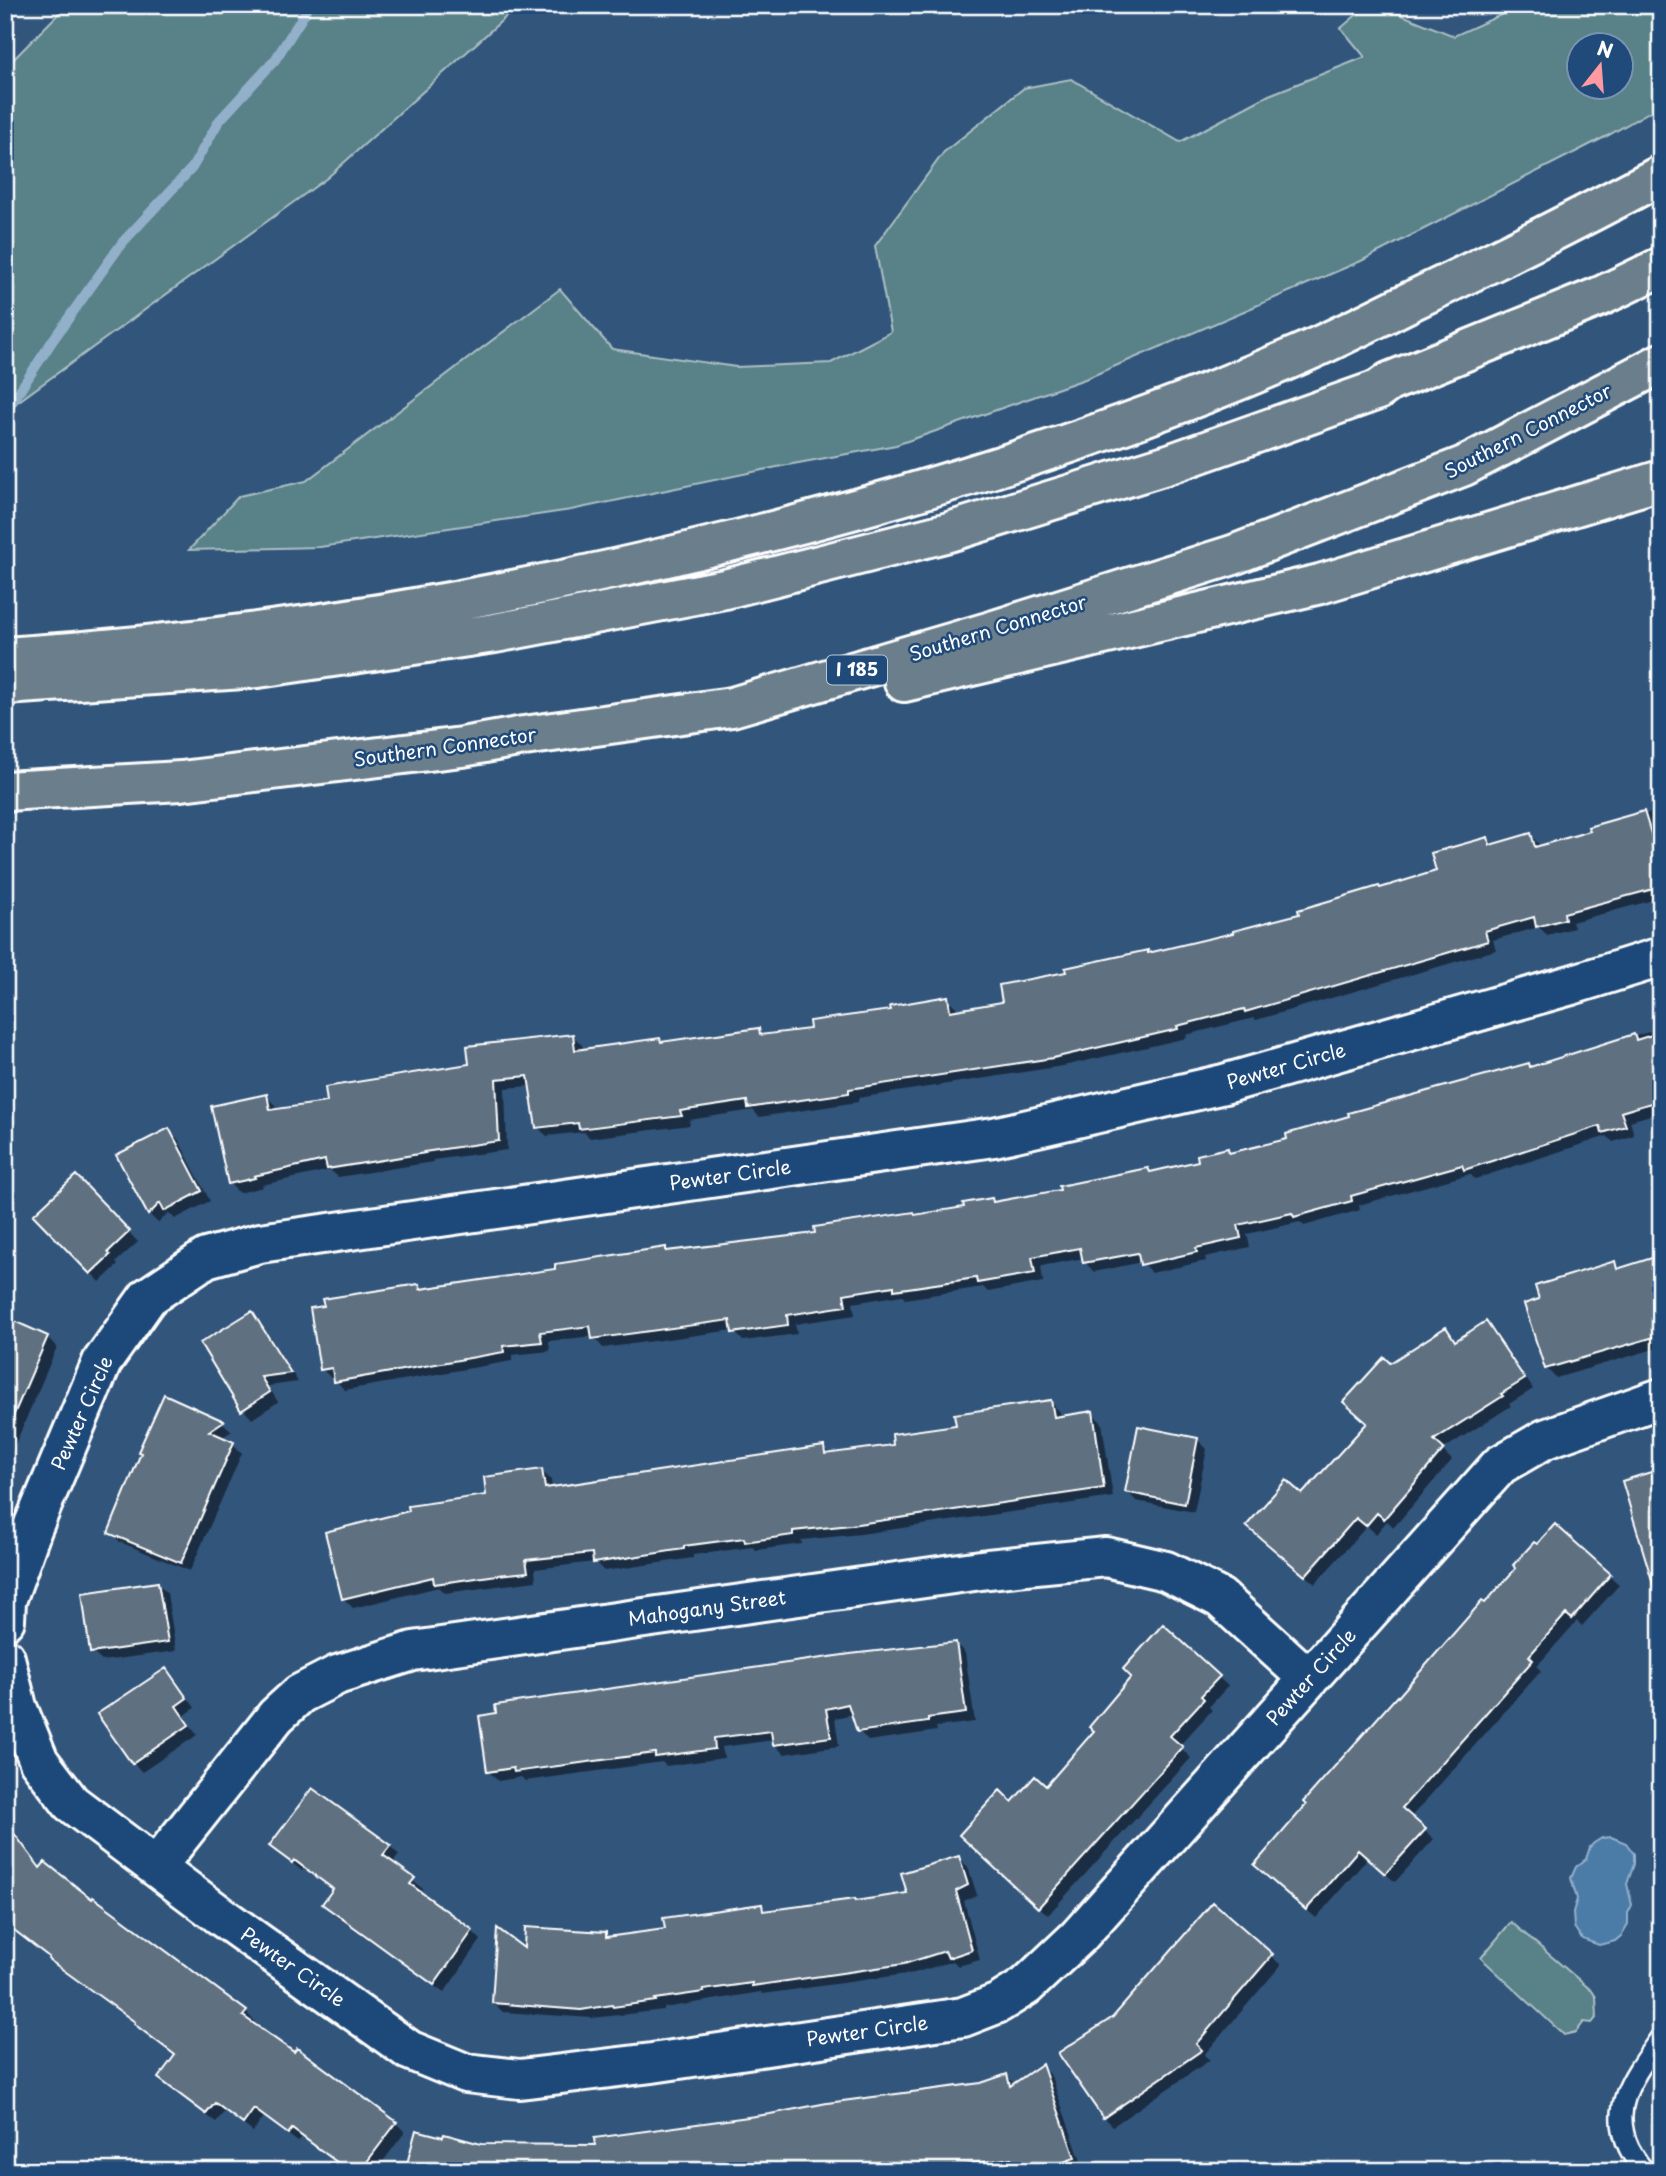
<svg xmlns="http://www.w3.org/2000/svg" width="1666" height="2176" font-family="'Playpen Sans',sans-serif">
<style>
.green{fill:#588188;stroke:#acc0c4;stroke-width:2;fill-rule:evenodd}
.water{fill:#4b7ba8;stroke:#93b0cb;stroke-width:2}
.shadow{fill:#0007}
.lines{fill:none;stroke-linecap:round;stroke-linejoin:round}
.stream{stroke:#93b0cb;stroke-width:10}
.building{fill:#5f7080;stroke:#fff;stroke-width:2}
.lane-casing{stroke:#fff;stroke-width:24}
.street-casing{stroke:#fff;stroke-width:44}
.highway-casing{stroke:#fff;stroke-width:44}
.lane{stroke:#1f4a7a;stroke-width:19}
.street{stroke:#1f4a7a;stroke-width:38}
.highway{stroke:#6b7e8b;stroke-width:38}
.labels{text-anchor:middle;stroke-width:5;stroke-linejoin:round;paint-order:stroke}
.shield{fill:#1f4a7a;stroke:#bcc9d7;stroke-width:2}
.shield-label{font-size:18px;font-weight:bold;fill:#fff}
.street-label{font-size:19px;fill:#fff;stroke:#1f4a7a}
</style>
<rect width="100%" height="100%" fill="#32557c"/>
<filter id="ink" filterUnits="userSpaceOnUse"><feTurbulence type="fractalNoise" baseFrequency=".0143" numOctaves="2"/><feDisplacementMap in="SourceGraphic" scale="14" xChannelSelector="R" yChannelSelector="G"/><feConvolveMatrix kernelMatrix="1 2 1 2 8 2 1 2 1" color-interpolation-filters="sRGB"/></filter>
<g filter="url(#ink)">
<path class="green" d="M67 5H519L327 178 5 411V68Z
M1368 5H1377L1454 36 1523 5H1661V105L1607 136 1361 261 1085 379 896 445 782 466 571 510 320 547 189 550 239 496 306 481 560 289 612 349 736 367 831 363 891 332 875 246 944 152 1024 88 1071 79 1180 142 1269 95 1365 57 1341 28ZM1578 46H1620V88H1578Z
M1511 1922 1592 1991 1596 1997 1597 2017 1592 2023 1584 2022 1576 2032 1564 2035 1481 1958Z"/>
<path class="water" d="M1611 1837 1626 1843 1634 1854V1864L1627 1884 1632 1905 1628 1913V1925L1622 1935 1615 1941 1599 1945 1582 1939 1574 1927 1573 1912 1577 1899 1571 1878 1576 1867 1586 1859 1590 1847 1594 1843 1602 1838Z"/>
<path class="shadow" d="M1661 810V898L1572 922 1574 928 1547 935 1539 927 1493 940 1496 950 1256 1020 1254 1018 1186 1035 1187 1038 1063 1066 858 1098V1102L759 1117 753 1110 689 1120 690 1125 590 1138 584 1132 547 1136 537 1127 531 1086 505 1088 507 1150 433 1160V1162L338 1177 330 1170 262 1185 263 1187 239 1193 229 1183 266 1096 275 1105 277 1111 329 1104 471 1066 573 1036 582 1045 583 1051 660 1040 664 1044 758 1030 765 1036 812 1030 947 998 956 1007 957 1011 1004 1003 1068 974 1147 952 1149 954 1235 934 1438 872 1488 839 1494 846 1531 835 1541 847 1592 832 1644 813 1646 814Z
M1661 1028V1112L1630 1121 1634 1135 1613 1142 1607 1136 1475 1179 1470 1174 1359 1205 1360 1210 1304 1226 1300 1222 1247 1234 1250 1247 1205 1257 1206 1261 1151 1273 1142 1262 1094 1272 1085 1262 1084 1258 1041 1266 1043 1282 988 1292 983 1287 905 1299 902 1295 853 1303 855 1315 795 1324 797 1334 743 1341 733 1330 603 1348 593 1336 549 1341 550 1351 512 1355V1361L345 1390 336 1381 335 1378H331L322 1369 419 1286 423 1291 557 1270 665 1249 668 1252 817 1234 966 1209 992 1200 995 1203 1062 1192 1148 1170 1152 1173 1200 1163 1227 1150 1232 1155 1289 1141 1528 1065 1532 1069Z
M169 1130 178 1139 210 1201 175 1219 169 1213 158 1223 149 1214Z
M76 1177 138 1242 116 1262 118 1265 100 1282 35 1215Z
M1661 1257V1347L1556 1378 1546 1368 1614 1263 1621 1269Z
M252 1314 261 1323 298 1382 268 1386 278 1402 252 1419 243 1409Z
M5 1319 47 1337 57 1347 5 1468Z
M1486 1323 1495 1332 1533 1389 1509 1404 1511 1406 1442 1450 1452 1460 1394 1527 1387 1521 1376 1534 1367 1526 1315 1584 1258 1535 1303 1497 1369 1423 1390 1366 1446 1329 1457 1341Z
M164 1396 223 1423 232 1431 221 1438 233 1444 242 1453 190 1571 120 1542 111 1532Z
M1051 1402 1060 1412 1061 1418 1092 1413 1102 1423 1113 1497 861 1534 801 1540 802 1544 756 1550 752 1547 693 1555V1558L604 1571 595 1562 535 1569 536 1581 445 1593 439 1587 353 1608 343 1598 488 1496 542 1471 551 1480 552 1489 823 1448 831 1455 895 1446 958 1426Z
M1197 1439 1207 1449 1194 1512 1136 1501 1127 1491Z
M1650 1474 1657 1480 1661 1479V1589L1655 1583Z
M1555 1527 1619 1585 1582 1626 1577 1621 1537 1666 1541 1671 1410 1818 1434 1839 1395 1882 1368 1858 1316 1918 1266 1874 1485 1605Z
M158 1584 167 1593 176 1651 102 1661 92 1652Z
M956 1644 965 1653 975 1722 936 1727 937 1731 868 1741 859 1731 853 1714 835 1718 839 1746 784 1754 774 1744V1740L722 1747 724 1758 666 1766 662 1762 525 1781 521 1777 498 1781 489 1772Z
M166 1670 175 1679 195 1708 184 1716 197 1735 142 1772 133 1763Z
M1218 1677 1228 1686 1209 1707 1212 1710 1179 1746 1191 1758 1048 1915 970 1844 1013 1804 1046 1788Z
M5 1817 26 1848 5 1862Z
M272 1846H390L399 1855 392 1864 423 1889 419 1893 472 1931 481 1940 444 1993 333 1914 324 1904 334 1890 304 1869 302 1871Z
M28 1855 41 1869 92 1902 94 1899 246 2012 255 2022 253 2025 396 2123 405 2132 376 2171H348L302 2137 298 2142 264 2117 253 2132 225 2111 216 2122 169 2087 160 2078 176 2056 136 2023 59 1968 51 1958 5 1923V1885Z
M959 1858 968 1867 977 1895 964 1901 980 1960 958 1966 953 1961 914 1973 763 1994 761 1992 664 2008V2010L592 2018 503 2012 493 2003 525 1951 605 1934 609 1938 666 1930 761 1906 767 1912 856 1903 910 1895Z
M1661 1860V1886L1651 1876Z
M1213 1905 1281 1965 1204 2055 1210 2060 1113 2126 1104 2117 1114 2018Z
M1042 2067 1051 2076 1083 2167 1073 2171H1017L1016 2168 996 2171H601L981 2085 1006 2076 1015 2084Z"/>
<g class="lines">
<path class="stream" d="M5 413 53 340 122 243 192 168 219 121 275 60 305 13 307 5
M5 559 10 566"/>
</g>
<path class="building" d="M1644 811 1661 866V887L1564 913 1565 919 1536 927 1534 917 1485 931 1488 941 1245 1012 1244 1009 1177 1026 1178 1029 1053 1058 849 1089V1093L794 1101 748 1108 747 1101 680 1111 682 1116 579 1129 578 1123 536 1128 528 1076 496 1079 499 1141 424 1152 425 1153 327 1169 325 1160 254 1176 255 1178 228 1184 211 1106 267 1094 270 1110 327 1102 325 1087 469 1064 467 1046 573 1034 575 1050 660 1038 661 1042 759 1028 760 1035 810 1029 809 1021 891 1010 890 1006 948 996 950 1011 1002 1002 999 985 1066 972 1065 968 1148 950V953L1233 933V931L1299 914 1298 910 1379 886 1380 888 1436 871 1431 853 1488 837 1490 845 1531 833 1535 847 1590 831 1588 827Z
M1661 1032V1100L1621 1112 1626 1126 1602 1133 1600 1126 1464 1170 1462 1165 1351 1196 1352 1201 1294 1217 1292 1213 1238 1225 1241 1238 1196 1248 1197 1252 1140 1265 1138 1253 1083 1263 1080 1248 1032 1257 1035 1273 977 1283 976 1278 894 1290V1286L844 1294 846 1306 787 1315 788 1325 732 1333 730 1320 592 1339 590 1326 540 1332 542 1342 503 1346 504 1352 334 1382 332 1368 320 1370 310 1308 324 1306 322 1299 419 1284 420 1289 555 1269V1264L666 1247V1251L815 1233 814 1227 914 1212 915 1215 964 1207 963 1203 992 1198 993 1202 1060 1190 1059 1186 1148 1168 1150 1172 1198 1161 1197 1155 1228 1148 1229 1153 1287 1139 1286 1134 1349 1116 1348 1113 1529 1063 1530 1067 1634 1034 1636 1040Z
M169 1128 202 1191 164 1211 160 1203 148 1215 116 1155Z
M76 1175 130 1231 108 1252 110 1255 90 1274 33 1215Z
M1655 1257 1661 1277V1335L1545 1369 1524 1304 1539 1299 1535 1286 1615 1261 1617 1269Z
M252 1311 291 1373 261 1377 270 1392 241 1411 200 1343Z
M5 1317 48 1336 5 1435Z
M1486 1321 1525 1379 1501 1394 1503 1396 1434 1440 1444 1449 1384 1519 1377 1513 1366 1526 1356 1518 1305 1576 1246 1526 1286 1480 1302 1494 1367 1423 1343 1402 1384 1357 1390 1363 1446 1327 1455 1341Z
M164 1394 224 1421 209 1431 234 1442 181 1563 108 1533 141 1453 138 1452Z
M1051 1400 1054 1417 1093 1411 1104 1488 851 1525 793 1531V1535L745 1542 744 1538 684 1546V1549L593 1563 592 1553 526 1560 528 1572 497 1575 434 1584 433 1577 342 1599 325 1532 409 1511 408 1506 486 1495 484 1477 542 1469 545 1488 824 1446 825 1454 893 1445 892 1434 956 1425 954 1414Z
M1138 1426 1198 1438 1185 1504 1125 1492Z
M1651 1472 1655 1485 1661 1483V1586L1654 1587 1622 1481Z
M1555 1524 1611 1574 1572 1619 1566 1614 1529 1656 1533 1660 1402 1808 1426 1829 1385 1874 1358 1850 1306 1910 1254 1865 1306 1805 1303 1802 1397 1696 1398 1697 1482 1601 1485 1603 1516 1568 1513 1565 1534 1542 1537 1544Z
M158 1582 168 1642 90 1653 82 1593Z
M1163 1624 1220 1676 1201 1696 1204 1699 1170 1736 1183 1747 1038 1908 959 1835 1000 1790 1012 1802 1035 1776 1046 1786 1094 1731 1089 1727 1131 1677 1123 1669Z
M956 1642 966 1713 928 1718V1722L857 1732 848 1704 826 1709 831 1737 773 1745 771 1731 714 1738 715 1749 655 1757V1753L514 1772 513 1768 487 1772 479 1716 496 1713 495 1705 850 1654Z
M166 1668 187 1698 176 1706 189 1725 132 1764 97 1714Z
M312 1788 391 1845 383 1855 415 1878 410 1884 473 1930 434 1985 322 1904 333 1889 294 1860 292 1863 269 1846Z
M5 1821 40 1868 45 1862 92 1899 93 1897 247 2011 243 2016 294 2052 297 2048 397 2122 360 2171H349L292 2129 288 2134 254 2109 243 2124 215 2103 206 2114 158 2078 175 2055 134 2024 135 2022 48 1959 49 1957 5 1923Z
M959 1856 968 1885 956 1891 972 1950 948 1958 945 1951 904 1964 752 1986V1983L703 1990 704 1992 655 1999 656 2001 613 2007 612 2005 581 2010 492 2003 497 1928 524 1948 525 1927 606 1932V1937L665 1929 663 1918 762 1904 763 1911 855 1899V1901L907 1893 901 1873Z
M1213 1902 1273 1954 1196 2044 1202 2050 1103 2118 1058 2053 1113 2017Z
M1042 2064 1075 2158 1038 2171H1015L1011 2158 938 2169V2171H405L416 2130 443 2137 444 2134 481 2144 595 2145 594 2138 770 2114 827 2103 981 2083 1007 2074 1010 2086Z"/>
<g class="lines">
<defs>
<path id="lane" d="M1645 2171C1637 2164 1634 2157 1629 2148 1608 2104 1637 2072 1661 2037"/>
<path id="street" d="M5 1620 6 1601 32 1529 102 1362 148 1297 206 1258 260 1243 994 1137 1224 1084 1571 985 1661 957
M5 1658 17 1707 39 1761 71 1803 225 1919 409 2050 465 2073 520 2079 652 2063 963 2017 999 2003 1026 1986 1078 1937 1500 1465 1545 1439 1661 1398
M156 1867 276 1716 300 1694 337 1675 413 1651 988 1569 1106 1557 1166 1571 1220 1598 1309 1679"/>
<path id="highway" d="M5 657C250 641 491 601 729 542 924 494 1117 434 1301 354 1338 338 1375 319 1411 301 1495 261 1579 219 1661 175
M904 682 1320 584 1661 480
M5 685 258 668 495 633 725 589 949 532 1172 463 1378 390 1389 382 1601 296 1661 267
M5 791 181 781 462 747 524 736 732 707 988 632 1233 555 1464 466 1661 363"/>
</defs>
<use href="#lane" class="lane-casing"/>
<use href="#street" class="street-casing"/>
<use href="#highway" class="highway-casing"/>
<use href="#lane" class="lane"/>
<use href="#street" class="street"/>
<use href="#highway" class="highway"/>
</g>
</g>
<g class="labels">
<rect class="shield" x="827" y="655.5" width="60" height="29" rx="5"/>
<g class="shield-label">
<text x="857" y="676">I 185</text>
</g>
<g class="street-label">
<text transform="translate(1528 431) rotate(-27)" y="7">Southern Connector</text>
<text transform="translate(998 628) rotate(-17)" y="7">Southern Connector</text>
<text transform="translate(445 747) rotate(-8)" y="7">Southern Connector</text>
<text transform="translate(1286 1066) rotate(-16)" y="7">Pewter Circle</text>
<text transform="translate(730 1175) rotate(-8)" y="7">Pewter Circle</text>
<text transform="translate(82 1413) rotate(-66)" y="7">Pewter Circle</text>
<text transform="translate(707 1608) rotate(-8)" y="7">Mahogany Street</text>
<text transform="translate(1311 1677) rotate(-48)" y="7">Pewter Circle</text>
<text transform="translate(293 1967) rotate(35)" y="7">Pewter Circle</text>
<text transform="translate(867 2031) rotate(-8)" y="7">Pewter Circle</text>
</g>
</g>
<rect width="1666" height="2176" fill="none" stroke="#1f4a7a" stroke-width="28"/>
<rect x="14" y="14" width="1638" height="2148" fill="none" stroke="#fff" stroke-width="2.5" filter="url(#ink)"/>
<g transform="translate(1600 66) rotate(17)"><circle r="33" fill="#1f4a7a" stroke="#7992af" stroke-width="2"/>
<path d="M0-5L12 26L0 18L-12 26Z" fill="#ff9aa2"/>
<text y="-10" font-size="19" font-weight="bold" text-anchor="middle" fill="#ffffff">N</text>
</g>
</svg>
